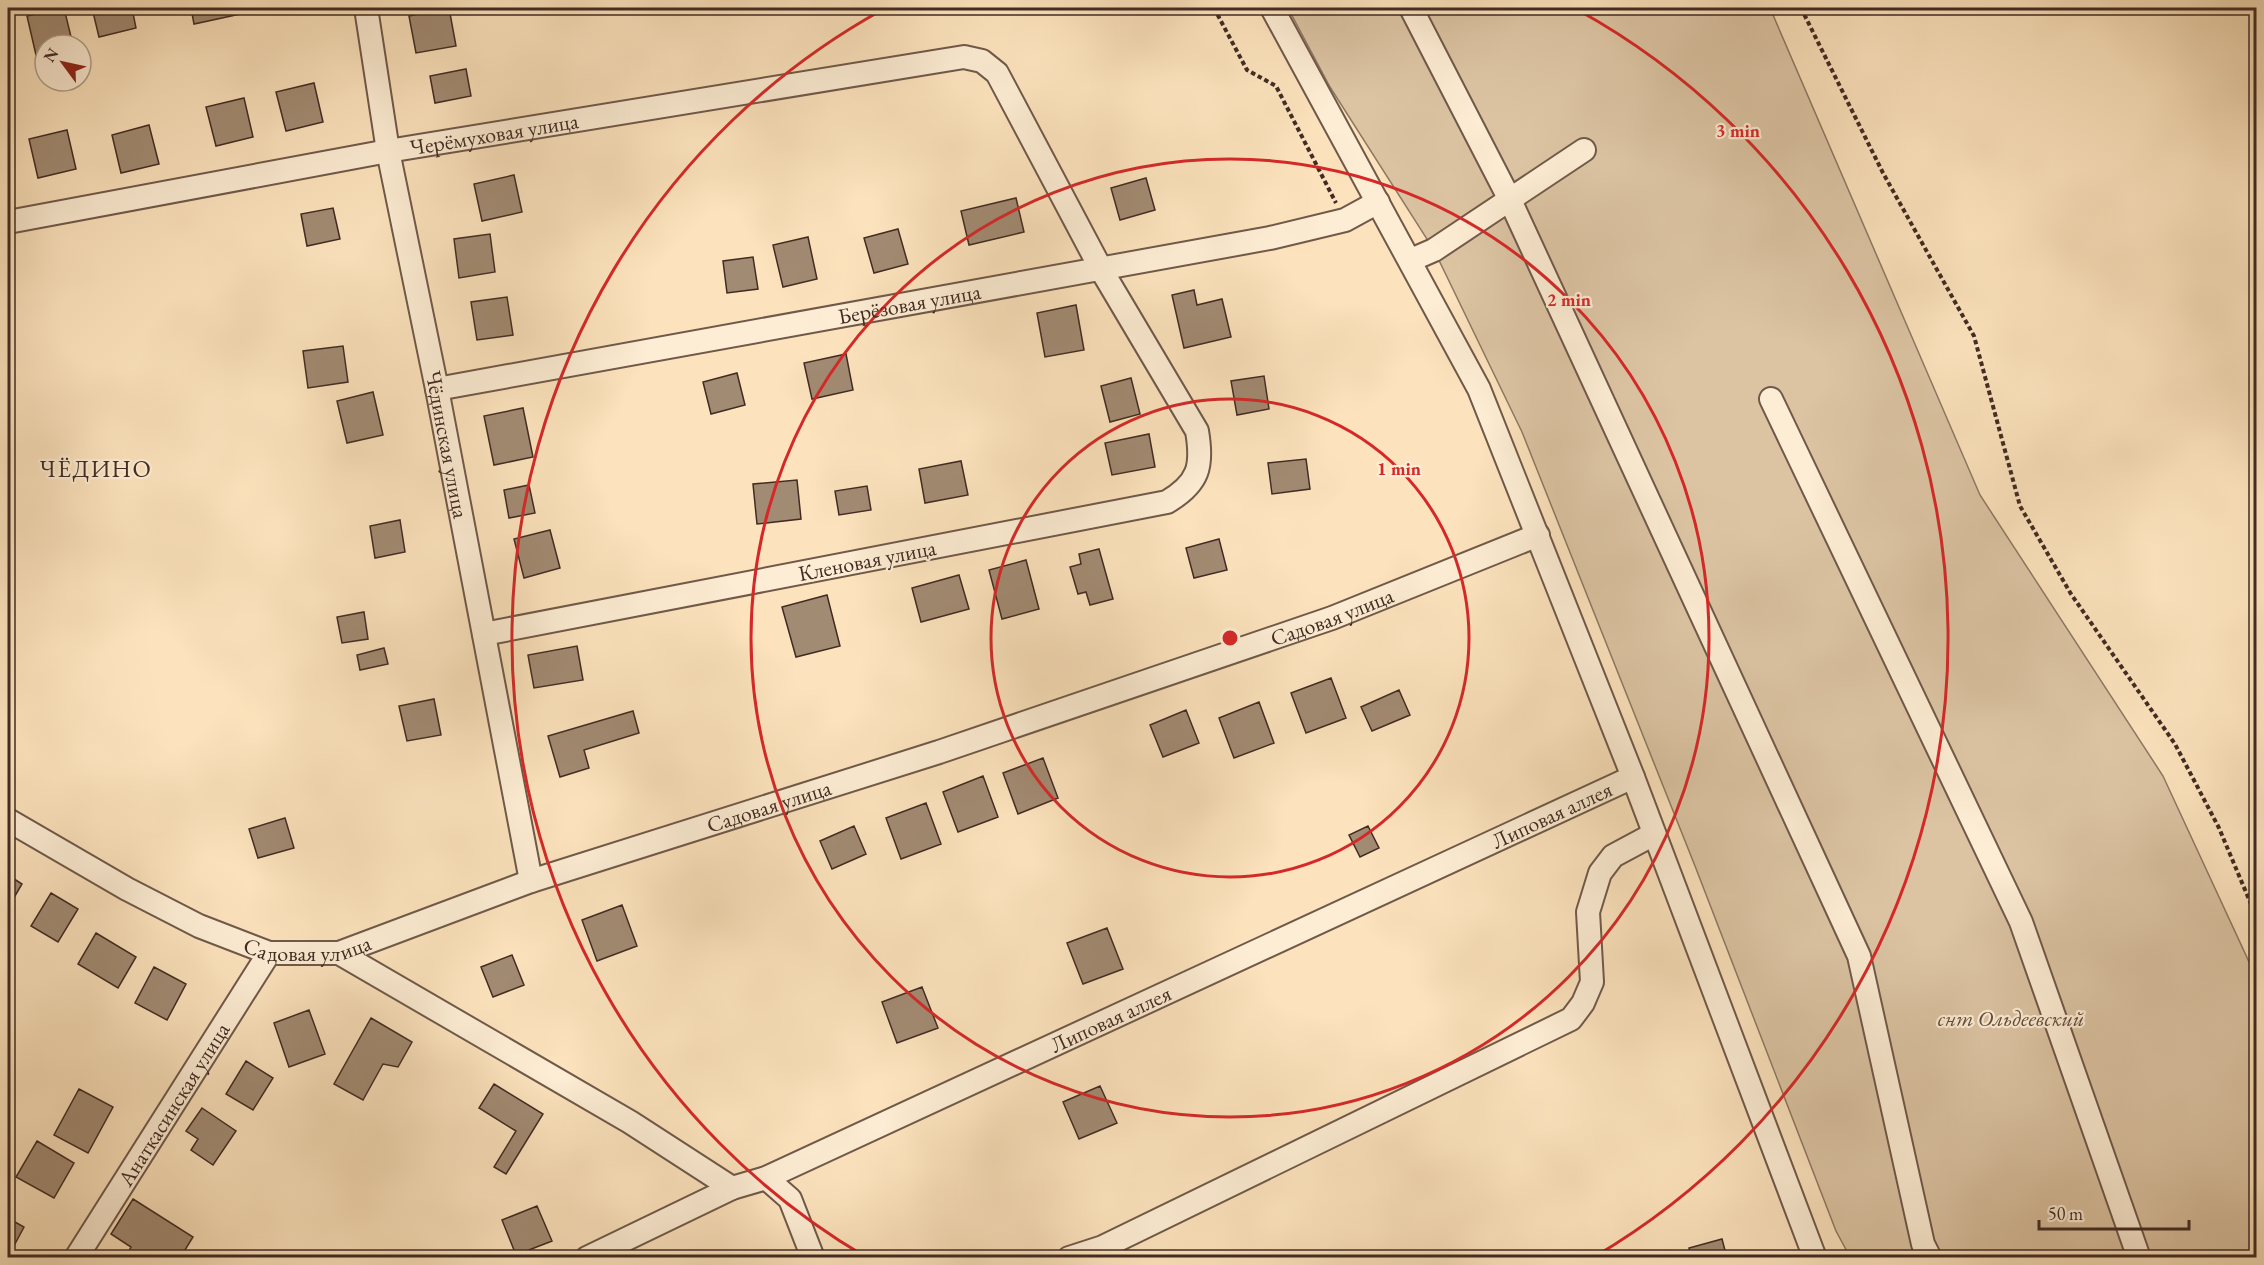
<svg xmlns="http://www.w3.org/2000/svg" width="2264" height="1265" font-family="'EB Garamond',serif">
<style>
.green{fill:#dcc4a3;stroke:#8e7863;stroke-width:1.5}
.building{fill:#a28b73;stroke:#412b23;stroke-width:1.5}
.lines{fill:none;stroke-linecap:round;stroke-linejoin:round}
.minor-casing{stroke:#70594a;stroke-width:26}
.path{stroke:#412b23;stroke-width:4;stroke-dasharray:4.5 3;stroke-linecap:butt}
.minor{stroke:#fdedd4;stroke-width:22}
.ring{fill:none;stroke:#d62828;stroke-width:3}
.labels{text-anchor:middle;stroke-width:4.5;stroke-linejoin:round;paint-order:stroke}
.street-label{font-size:22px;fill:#412b23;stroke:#fdedd4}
.park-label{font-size:22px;font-style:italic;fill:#604a3d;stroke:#fdedd4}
.neighbourhood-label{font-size:24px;letter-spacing:1.5px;fill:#412b23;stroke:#fdedd4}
.centre{fill:#d62828;stroke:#fdedd4;stroke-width:3}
.ring-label{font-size:18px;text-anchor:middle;font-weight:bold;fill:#d62828;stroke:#fdedd4;stroke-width:4.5;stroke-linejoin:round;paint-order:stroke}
</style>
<rect width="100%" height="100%" fill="#fce3bd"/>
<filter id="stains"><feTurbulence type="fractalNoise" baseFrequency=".00333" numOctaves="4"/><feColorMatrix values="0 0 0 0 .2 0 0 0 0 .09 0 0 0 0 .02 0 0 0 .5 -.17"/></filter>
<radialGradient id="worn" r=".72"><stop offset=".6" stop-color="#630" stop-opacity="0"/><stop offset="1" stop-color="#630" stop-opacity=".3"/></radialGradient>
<path class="green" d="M1288 8H1770L1980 495 2163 776 2256 977V1257H1850L1836 1231 1695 866 1522 432 1434 250 1330 87Z"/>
<path class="building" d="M64 8 73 45H45V53L36 55 27 16Z
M92 8H132L136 28 99 37Z
M191 8H249L250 12 194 24Z
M449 8 456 46 416 53 409 16Z
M466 69 471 96 435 103 430 76Z
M314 83 323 122 286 131 276 92Z
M244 98 253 137 216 146 206 107Z
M149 125 159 164 121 173 112 135Z
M67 130 76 169 38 178 29 139Z
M514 175 522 212 482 221 474 184Z
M1146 178 1155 210 1120 220 1111 188Z
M1016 198 1024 232 969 245 961 211Z
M333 208 340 239 307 246 301 214Z
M898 229 908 264 874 273 864 238Z
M490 234 495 272 459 278 454 239Z
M808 237 817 279 783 287 773 245Z
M753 257 758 289 727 293 723 261Z
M1194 290 1197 305 1222 299 1231 337 1184 348 1172 295Z
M507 297 513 335 477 340 471 302Z
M1076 305 1084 350 1045 357 1037 313Z
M343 346 348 382 308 388 303 351Z
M846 354 853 390 812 399 804 363Z
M737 373 745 405 711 414 703 382Z
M1264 376 1269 409 1237 415 1231 381Z
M1131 378 1140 414 1110 422 1101 386Z
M373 392 383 435 347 443 337 401Z
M523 408 533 457 494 465 484 416Z
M1149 434 1155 467 1112 475 1105 443Z
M1306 459 1310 489 1272 494 1268 463Z
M961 461 968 495 925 503 919 469Z
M797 480 801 519 757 524 753 484Z
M529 485 535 513 509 518 504 490Z
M867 486 871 510 839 515 835 491Z
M400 520 405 552 375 558 370 526Z
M550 530 560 568 524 578 514 539Z
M1219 539 1227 570 1194 578 1186 548Z
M1099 549 1113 599 1090 605 1086 592 1078 594 1070 567 1081 564 1079 554Z
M1026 560 1039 609 1002 619 989 570Z
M959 575 969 609 921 622 912 588Z
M827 595 840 646 796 657 782 607Z
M364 612 368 639 342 643 337 617Z
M577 646 583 680 534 688 528 655Z
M384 648 388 664 360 670 357 655Z
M1331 678 1346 718 1306 733 1291 693Z
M1399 690 1410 715 1372 731 1361 707Z
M434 699 441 735 407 741 399 706Z
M1259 702 1274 743 1234 758 1219 718Z
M1186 710 1199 743 1163 757 1150 725Z
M633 711 639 733 584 750 589 768 560 777 548 736Z
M1043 758 1058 798 1018 814 1003 773Z
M983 776 998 817 958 832 943 792Z
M926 803 941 844 901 859 886 818Z
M285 818 294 848 258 858 249 829Z
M854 826 866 854 832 869 820 841Z
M1368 826 1379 848 1360 857 1349 835Z
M8 875 22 884 8 908Z
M51 893 78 909 58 942 31 926Z
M622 905 637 946 597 961 582 920Z
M1107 928 1123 969 1083 984 1067 943Z
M96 933 136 957 118 988 78 964Z
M512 955 524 985 493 997 481 967Z
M154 967 186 984 167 1020 135 1003Z
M922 987 938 1028 897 1043 882 1002Z
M309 1010 325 1054 289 1067 274 1023Z
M371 1018 412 1042 398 1067 383 1064 363 1100 334 1084Z
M246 1061 273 1078 253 1110 226 1094Z
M494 1084 543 1114 506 1174 494 1167 516 1131 479 1108Z
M1100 1086 1117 1123 1079 1139 1063 1102Z
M79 1089 113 1107 88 1153 54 1135Z
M202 1108 236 1131 213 1165 191 1150 198 1139 186 1131Z
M37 1141 74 1163 54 1198 16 1177Z
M133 1199 193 1237 180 1258H125L131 1247 111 1234Z
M537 1206 552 1241 516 1255 502 1220Z
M8 1218 24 1227 8 1257Z
M1722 1239 1727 1258H1691L1689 1248Z"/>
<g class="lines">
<defs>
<g id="minor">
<path id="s1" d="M366 8 388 151 437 389 531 881"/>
<path d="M1272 8 1479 389 1633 777 1815 1258"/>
<path d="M1411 8 1509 198 1859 956 1923 1244 1930 1258"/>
<path id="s2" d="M8 222 388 151 964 57 982 61 997 73 1102 271 1197 431C1203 466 1199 483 1167 502L484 634"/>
<path d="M1411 260 1434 250 1584 150"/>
<path id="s3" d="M437 389 1270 238 1345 220 1378 202"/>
<path d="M1771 399 2021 922 2139 1258"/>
<path id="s4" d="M8 820 127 889 199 926 269 953H339L531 881 939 752 1332 618 1538 535"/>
<path d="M339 953 630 1122 732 1188"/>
<path d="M766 1178 790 1199 813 1258"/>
<path id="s5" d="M76 1258 269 953"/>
<path id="s6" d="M587 1258 732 1188 766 1178 1633 777"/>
<path d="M1069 1258 1103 1247 1571 1019 1583 1003 1592 982 1588 912 1600 873 1613 856 1654 834"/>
</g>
</defs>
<use href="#minor" class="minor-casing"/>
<path class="path" d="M1214 8 1247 70 1276 86 1336 203
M1801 8 1883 173 1974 336 2020 506 2071 594 2175 744 2219 828 2256 916"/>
<use href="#minor" class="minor"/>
</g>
<g class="ring">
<circle cx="1230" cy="638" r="239"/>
<circle cx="1230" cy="638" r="479"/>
<path d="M866 1257A718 718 0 0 1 882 10M1578 10A718 718 0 0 1 1594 1257"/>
</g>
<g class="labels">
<g class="street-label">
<text dy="8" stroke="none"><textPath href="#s2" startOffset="494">Черёмуховая улица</textPath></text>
<text dy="8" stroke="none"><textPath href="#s3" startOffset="480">Берёзовая улица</textPath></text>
<text dy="8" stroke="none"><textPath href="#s1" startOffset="444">Чёдинская улица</textPath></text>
<text transform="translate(867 560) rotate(-11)" y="8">Кленовая улица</text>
<text dy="8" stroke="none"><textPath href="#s4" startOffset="1412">Садовая улица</textPath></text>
<text dy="8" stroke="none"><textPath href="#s4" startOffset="818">Садовая улица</textPath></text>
<text dy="8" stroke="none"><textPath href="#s6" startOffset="1062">Липовая аллея</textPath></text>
<text dy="8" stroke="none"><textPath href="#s4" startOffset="332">Садовая улица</textPath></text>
<text dy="8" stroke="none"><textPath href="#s6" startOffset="576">Липовая аллея</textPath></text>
<text dy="8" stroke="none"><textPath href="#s5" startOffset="182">Анаткасинская улица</textPath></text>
</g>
<g class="park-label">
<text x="2011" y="1026">снт Ольдеевский</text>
</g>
<g class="neighbourhood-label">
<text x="96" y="477">ЧЁДИНО</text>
</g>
</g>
<circle cx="1230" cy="638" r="9" class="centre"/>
<g class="ring-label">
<text x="1738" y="137">3 min</text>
<text x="1569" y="306">2 min</text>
<text x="1399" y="475">1 min</text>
</g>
<rect width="2264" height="1265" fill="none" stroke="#fce3bd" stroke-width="30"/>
<rect x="9" y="9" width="2246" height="1247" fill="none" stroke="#412b23" stroke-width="3"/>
<rect x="15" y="15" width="2234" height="1235" fill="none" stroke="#412b23" stroke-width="1.5"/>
<g transform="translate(63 63) rotate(303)"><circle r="28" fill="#fdedd4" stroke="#b29f8d" stroke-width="1.5"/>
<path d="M0-4.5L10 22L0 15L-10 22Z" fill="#8f2418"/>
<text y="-9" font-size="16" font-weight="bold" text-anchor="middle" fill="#412b23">N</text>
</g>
<path d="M2039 1220v9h150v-9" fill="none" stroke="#412b23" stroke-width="3"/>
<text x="2048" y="1220" font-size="18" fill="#412b23" stroke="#fdedd4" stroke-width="4.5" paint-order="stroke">50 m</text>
<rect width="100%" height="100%" filter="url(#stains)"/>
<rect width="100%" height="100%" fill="url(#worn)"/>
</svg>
